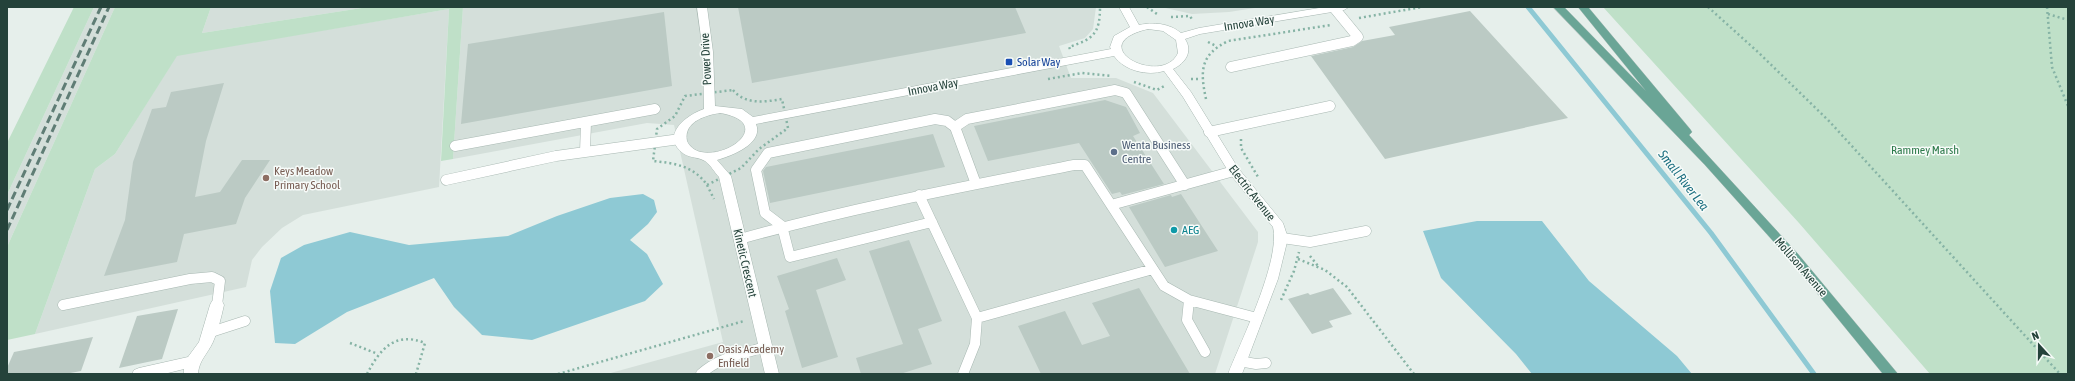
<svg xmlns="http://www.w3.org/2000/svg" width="2075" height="381" font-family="'Asap Condensed',sans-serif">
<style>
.built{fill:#d4dfda}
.green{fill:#bfe0c8}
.water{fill:#8ec9d4}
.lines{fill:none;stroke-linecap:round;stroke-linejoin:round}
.stream{stroke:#8ec9d4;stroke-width:5}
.building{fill:#bbcac4}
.lane-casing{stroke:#a8b8b2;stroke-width:11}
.street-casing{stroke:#a8b8b2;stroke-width:1}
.primary-casing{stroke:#c2cac8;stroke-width:1}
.path{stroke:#86b3a5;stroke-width:2.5;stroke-dasharray:2 3;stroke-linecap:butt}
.lane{stroke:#fff;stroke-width:10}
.street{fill:#fff;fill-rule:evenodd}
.primary{fill:#6aa596;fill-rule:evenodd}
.rail{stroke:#5f7d75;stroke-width:3;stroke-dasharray:8 4;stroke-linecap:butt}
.transit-dot{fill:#1a4fb4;stroke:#f7fbf9;stroke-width:1.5}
.service-dot{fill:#5c6f8a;stroke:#f7fbf9;stroke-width:1.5}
.education-dot{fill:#8d6e63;stroke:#f7fbf9;stroke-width:1.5}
.culture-dot{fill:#0f9aa8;stroke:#f7fbf9;stroke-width:1.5}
.labels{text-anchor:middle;stroke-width:3;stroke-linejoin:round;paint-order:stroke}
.street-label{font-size:12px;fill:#24423a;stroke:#f7fbf9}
.transit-label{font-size:12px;fill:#164399;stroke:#f7fbf9;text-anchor:start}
.service-label{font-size:12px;fill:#4e5e75;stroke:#f7fbf9;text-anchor:start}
.park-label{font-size:12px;fill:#2d7a4b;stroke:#f7fbf9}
.education-label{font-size:12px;fill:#785e54;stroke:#f7fbf9;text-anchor:start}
.culture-label{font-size:12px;fill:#0d838f;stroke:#f7fbf9;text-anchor:start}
.water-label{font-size:13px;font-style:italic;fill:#1c6f80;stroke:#f7fbf9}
</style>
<rect width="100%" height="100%" fill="#e6efeb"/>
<path class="built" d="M94 7H115L7 247V195Z
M211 7H368L202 33Z
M463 7H1096L1093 29 1085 38 1059 46 1071 78H1116L1153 93 1258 232V242L1215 374H607L723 342 674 125 647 123 453 159Z
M1161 7H1261L1229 12 1192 14Z
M449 9 439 187 303 215 282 228 262 247 252 260 246 287 35 334 95 169 115 154 177 55Z"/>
<path class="green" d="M74 7H94L7 195V143Z
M115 7H211L202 33 368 7H463L453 159 441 161 449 9 177 56 115 154 95 169 35 334 7 340V247Z
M1603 7H2068V374H1930L1799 223Z"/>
<path class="water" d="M643 194 654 200 657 212 648 224 630 240 647 254 663 284 645 301 532 340 482 335 454 307 434 278 347 312 295 344 275 343 270 291 281 258 304 245 350 232 409 245 508 236 557 216 610 198Z
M1477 221H1542L1589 281 1677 356 1692 374H1532L1516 354 1441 278 1423 231Z"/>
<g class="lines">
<path class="stream" d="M1528 7 1711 233 1814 374"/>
</g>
<path class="building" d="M738 7H1015L1026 33 752 83Z
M1470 11 1568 118 1385 159 1311 56 1353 47 1362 41 1395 35 1389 27Z
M664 12 672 86 461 124 468 44Z
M224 83 206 141 195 197 220 192 242 160H270L245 198 236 224 184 234 177 262 104 276 125 220 133 162 152 109 166 107 171 92Z
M1105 100 1126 107 1140 133 1133 136 1164 184 1122 195 1120 192 1112 194 1079 143 988 161 974 126Z
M933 134 945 167 770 203 763 171 766 167Z
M1181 194 1218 251 1165 267 1129 207 1171 195 1172 197Z
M909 240 942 321 918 329 932 364 900 374H861L856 358 903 344 869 251Z
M837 258 846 280 816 290 838 357 802 368 785 311 789 309 777 276Z
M1139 288 1190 374H1041L1018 326 1065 311 1082 345 1110 336 1092 303Z
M1333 288 1352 314 1329 321 1333 327 1312 334 1288 299 1308 293 1310 295Z
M178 309 162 359 119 368 137 316Z
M93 337 81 371 65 374H7V368L14 352Z"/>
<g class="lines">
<defs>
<path id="lane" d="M1231 67 1352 41 1358 37 1335 9
M955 127 967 119 1115 90 1126 93 1185 185
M1209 132 1330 106
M455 146 655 109
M585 152 586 122
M446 180 556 156 680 139
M919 195 977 318 975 344 963 374
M1111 205 1234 171
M932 222 790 257 782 226 765 213 756 170 768 153 935 119 947 121 955 127 976 184
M1282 238 1310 242 1366 231
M740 239C850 208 962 187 1074 165H1085L1164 286 1189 300 1257 318
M1189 300 1187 320 1205 352
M63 305 190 279 212 277 220 281 217 305
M977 318 1153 269
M211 332 245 321
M1239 361 1256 364 1266 363
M701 374C719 357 743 354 765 347"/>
<path id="street" d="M697 7H707L713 52 715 106 742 109 753 117 1111 49 1110 47 1114 36 1130 27 1119 7H1129L1139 25C1153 22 1169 23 1181 33L1199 28 1325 7H1349L1344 10 1200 34 1185 39C1193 51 1186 63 1173 69L1191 92 1238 168 1283 223 1288 238 1278 279 1242 374H1228C1241 341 1281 260 1273 227L1230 174 1183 97 1164 71C1147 76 1125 71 1114 56L756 124C764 144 731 156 717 160L731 176 779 374H765L719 177C715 173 710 164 705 161 699 157 690 158 684 154 659 136 686 115 704 109L703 52ZM1148 29 1163 31 1176 40 1178 53C1162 88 1080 45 1148 29ZM720 113C773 122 731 158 701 152 695 151 689 146 687 141 683 122 706 115 720 113Z
M217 300 222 301 224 305C221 318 218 331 213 342 207 355 199 360 198 374H184V369L164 374H132L134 370 139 368 188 357 199 342 210 305 212 301Z"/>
<path id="primary" d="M1553 7H1564L1646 91 1578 7H1588L1690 129 1692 132 1689 135 1798 254 1898 374H1883L1790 260 1705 165Z"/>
</defs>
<use href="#lane" class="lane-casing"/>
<use href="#street" class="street-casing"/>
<use href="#primary" class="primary-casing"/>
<path class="path" d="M1147 7 1157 14
M1708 7 1759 53 1829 121 2060 374
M2047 7 2052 67 2068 106
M2048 14 2068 20
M1171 17 1190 16 1193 21
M1359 18 1422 7
M1208 42 1216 46
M1070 49 1069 47C1093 39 1100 34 1100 7
M1048 79 1082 73 1112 76
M1191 79H1201
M1134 82 1157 90 1166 85
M733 90C745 105 765 102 782 99L788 128 759 149 741 168 707 185C694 166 674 163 653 161L657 129 675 116 685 96Z
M1206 99C1200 71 1200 55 1228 41L1331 25
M1241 139V148L1258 177
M707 185 714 199
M1310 256 1318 266
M1298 259 1325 270 1347 287 1414 374
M1281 300 1294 271 1299 252
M350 343 378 354
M367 374C380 349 395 331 425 343L416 374
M558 374 744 321"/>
<use href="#lane" class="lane"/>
<use href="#street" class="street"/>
<use href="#primary" class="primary"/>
<path class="rail" d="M7 210 101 7
M7 230 109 7"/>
</g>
<rect class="transit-dot" x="1005" y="58" width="8" height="8" rx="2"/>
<circle class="service-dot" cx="1114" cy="152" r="4"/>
<g class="education-dot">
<circle cx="266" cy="178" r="4"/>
<circle cx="710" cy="356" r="4"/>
</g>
<circle class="culture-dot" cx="1174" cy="230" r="4"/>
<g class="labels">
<g class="street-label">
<text transform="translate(1249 23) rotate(-9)" y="4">Innova Way</text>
<text transform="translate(706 59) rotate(-93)" y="4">Power Drive</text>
<text transform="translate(933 87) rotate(-11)" y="4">Innova Way</text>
<text transform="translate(1252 193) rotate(52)" y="4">Electric Avenue</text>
<text transform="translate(745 263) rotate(77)" y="4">Kinetic Crescent</text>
<text transform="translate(1801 267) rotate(49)" y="4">Mollison Avenue</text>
</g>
<g class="transit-label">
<text x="1017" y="66">Solar Way</text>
</g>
<g class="service-label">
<text x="1122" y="149">Wenta Business<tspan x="1122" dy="14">Centre</tspan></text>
</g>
<g class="park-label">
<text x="1925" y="154">Rammey Marsh</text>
</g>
<g class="education-label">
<text x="274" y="175">Keys Meadow<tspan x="274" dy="14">Primary School</tspan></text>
<text x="718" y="353">Oasis Academy<tspan x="718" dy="14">Enfield</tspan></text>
</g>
<g class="culture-label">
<text x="1182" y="234">AEG</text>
</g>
<g class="water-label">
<text transform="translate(1684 180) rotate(52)" y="5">Small River Lea</text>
</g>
</g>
<rect width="2075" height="381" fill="none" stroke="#24423a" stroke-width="16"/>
<g transform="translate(2039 345) rotate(339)" stroke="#f7fbf9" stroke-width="3" paint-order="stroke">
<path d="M0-3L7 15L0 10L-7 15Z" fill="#24423a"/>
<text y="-6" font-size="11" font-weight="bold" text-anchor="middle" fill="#24423a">N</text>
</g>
</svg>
